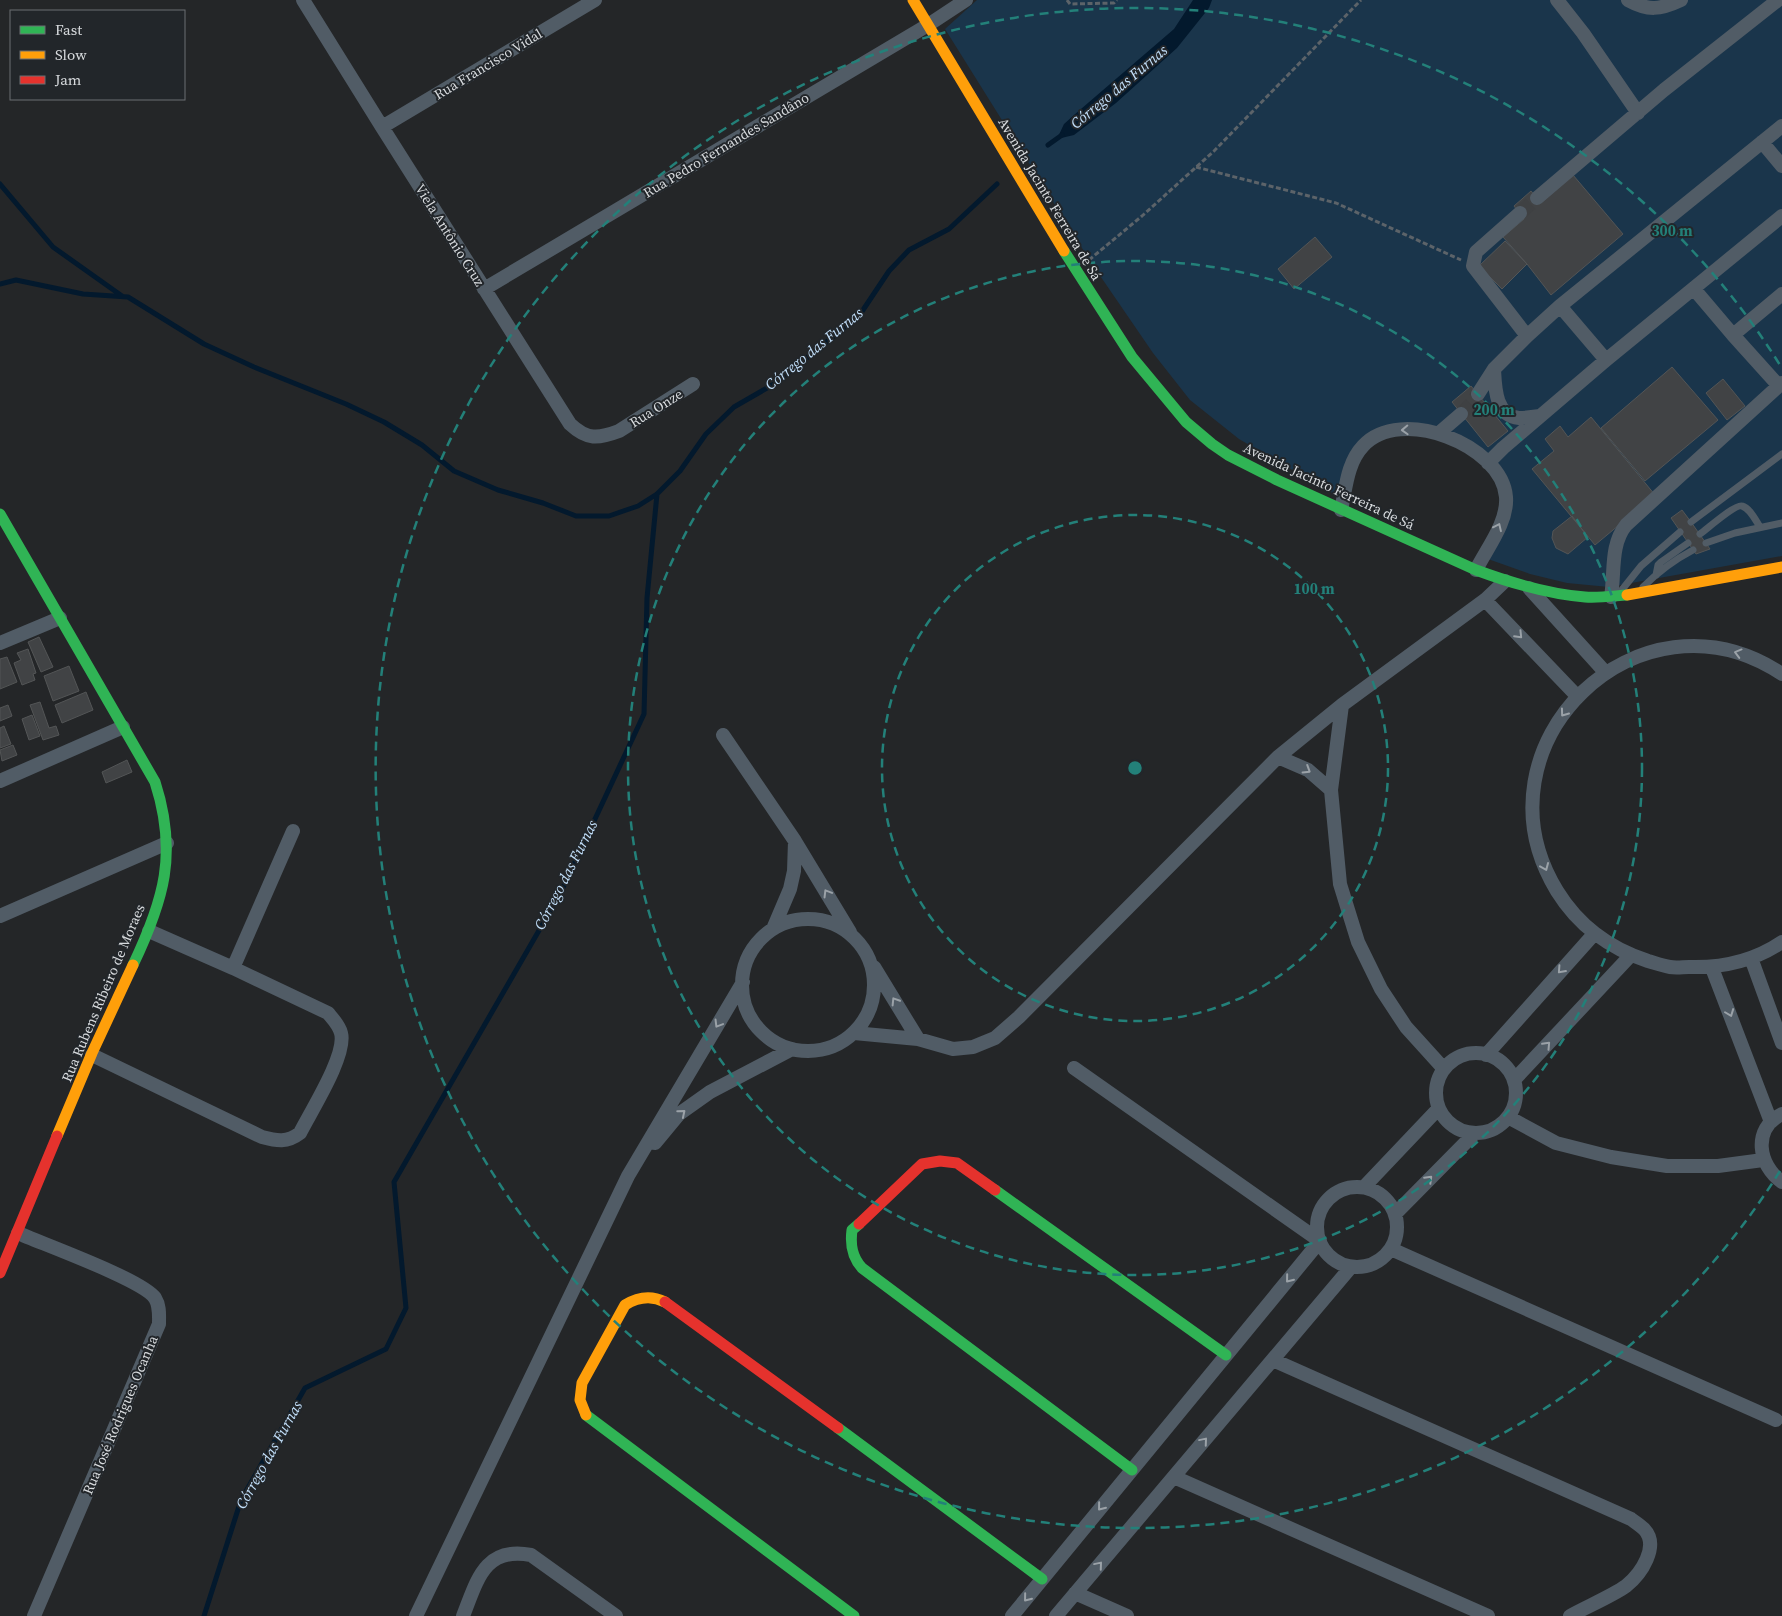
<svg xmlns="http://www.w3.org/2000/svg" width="1782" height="1616" font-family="'Source Serif 4',serif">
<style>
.green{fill:#1a354b}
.water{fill:#03192d}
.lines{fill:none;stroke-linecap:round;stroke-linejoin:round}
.stream{stroke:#03192d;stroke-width:5}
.building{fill:#414345;stroke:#535556}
.street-tunnel{stroke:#3f4143;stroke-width:14;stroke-dasharray:14 7;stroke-linecap:butt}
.path{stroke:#5c6369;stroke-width:3;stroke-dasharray:5 2.5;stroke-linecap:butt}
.lane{stroke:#515c66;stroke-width:7}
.street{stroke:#515c66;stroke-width:14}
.fast{stroke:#30b455;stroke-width:11}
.slow{stroke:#ff9f0a;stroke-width:11}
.jam{stroke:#e5322d;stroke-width:11}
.oneway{stroke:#9ba2a8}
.ring{fill:none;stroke:#238079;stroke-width:2.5;stroke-dasharray:9 6}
.labels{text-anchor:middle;stroke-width:4;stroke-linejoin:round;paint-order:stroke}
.street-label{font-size:14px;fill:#d8dbde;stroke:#22262a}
.water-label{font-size:15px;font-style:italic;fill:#c3e0fb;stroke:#22262a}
.centre{fill:#238079;stroke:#22262a;stroke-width:2.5}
.ring-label{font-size:15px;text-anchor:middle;font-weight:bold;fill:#238079;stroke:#22262a;stroke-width:4;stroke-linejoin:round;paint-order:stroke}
</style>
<rect width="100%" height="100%" fill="#242628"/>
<path class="green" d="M977 0H1782V556L1609 587 1567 583 1530 574 1488 559 1504 482 1444 431 1371 436 1341 498 1239 439 1190 400 1153 353 1092 264 945 29Z"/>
<path class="water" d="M1193 0H1212L1209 8 1177 48 1116 103 1074 135 1057 139 1064 124 1074 115 1174 29Z"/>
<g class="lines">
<path class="stream" d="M1048 145 1062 135
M0 184 53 247 122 296
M0 284 16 280 83 294 128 297 204 344 254 367 346 404 384 422 422 445 454 471 498 490 543 503 576 516H609L638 506 657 494 680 471 706 434 734 407 774 384 859 316 889 271 909 250 949 229 997 184
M204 1616 241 1500 305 1388 386 1349 406 1308 394 1182 560 894 644 714 647 598 657 494"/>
</g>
<path class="building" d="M1573 175 1623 234 1551 295 1527 264 1503 237 1524 219 1514 206 1531 191 1541 203Z
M1315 237 1332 257 1294 289 1278 269Z
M1505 241 1527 264 1502 289 1479 266Z
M1672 367 1718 420 1645 481 1601 428Z
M1723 379 1745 406 1727 420 1706 393Z
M1471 386 1508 431 1488 447 1452 402Z
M1591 417 1655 495 1595 545 1532 469 1554 451 1545 439 1560 426 1568 437Z
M1682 510 1691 522 1710 549 1696 554 1671 518Z
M1572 516 1588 537 1568 554 1556 548 1552 538 1553 531Z
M39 637 53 667 41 672 28 642Z
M28 649 36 673 33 674 35 680 22 685 14 663 21 660 17 653Z
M7 657 17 682 0 689V659Z
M69 666 79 691 53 701 44 676Z
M86 692 93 710 62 723 55 705Z
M40 702 49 728 56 726 59 735 43 740 30 705Z
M8 705 12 716 0 721V708Z
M32 715 40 736 29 740 22 719Z
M4 726 11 744 0 748V728Z
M13 745 17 755 2 761 0 750Z
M127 760 132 772 106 783 102 772Z"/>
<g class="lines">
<path class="street-tunnel" d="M1520 213 1537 198
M1461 414 1472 403 1478 394"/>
<path class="path" d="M1067 0 1070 4 1114 3 1117 0
M1196 167 1336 203 1461 260
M1089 260 1142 216 1214 151 1361 0"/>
<path class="lane" d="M1691 522 1782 454
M1700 534C1707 529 1735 504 1742 506 1750 508 1756 521 1760 527
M1706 543 1735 533 1782 523
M1656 575 1658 565 1661 562 1688 543
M1643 587C1658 572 1674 560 1693 550
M1621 591 1641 566 1680 532"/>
<path class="street" d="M303 0 382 127 570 424C587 440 598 439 619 431L693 384
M1557 0 1583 33 1638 113
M1628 0C1648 11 1660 10 1681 0
M382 127 595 0
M1762 142 1782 166
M1537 198 1664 90 1778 0
M1520 213 1476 252 1473 266 1527 336
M484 289 928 25 966 0
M1694 289 1733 335 1782 294
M1560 306 1606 360
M1733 335 1779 386
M1494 369C1495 387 1495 416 1519 418 1526 418 1533 417 1540 416
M1478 394 1494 369 1527 336 1560 306 1782 126
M1439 433 1461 414
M1488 463 1503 448 1606 360 1782 216
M1341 510C1346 488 1347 463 1363 446 1400 405 1502 445 1506 497 1508 522 1487 548 1476 570
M1529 588 1605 672
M1611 597C1615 572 1610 545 1626 525L1782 383
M1485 600 1577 696
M0 643 60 618
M1782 674C1639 579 1468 745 1557 891 1578 925 1610 949 1648 961 1655 963 1663 966 1670 967 1676 968 1683 967 1689 967 1722 968 1754 961 1782 942
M1342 705 1331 790 1340 884 1358 942 1381 989 1406 1027 1444 1069
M723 735 795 841 850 932
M1278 757 1308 770 1331 790
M0 781 123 727
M0 916 167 843
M742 985a66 66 0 1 1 132 0a66 66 0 1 1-132 0Z
M773 929 790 889 794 871 795 841
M1751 958 1782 1043
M874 967 918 1039
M233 968 293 831
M1712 968 1771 1122
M854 1033 918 1039 953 1049 973 1047 995 1038 1019 1017 1278 757 1342 705 1485 600 1505 581
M1436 1093a40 40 0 1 1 80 0a40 40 0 1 1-80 0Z
M92 1055 262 1137C277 1141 287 1143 300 1133 311 1111 347 1055 341 1033 339 1025 333 1019 328 1013L233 968 149 931
M1486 1055 1594 934
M1514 1080 1631 955
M1782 1114C1752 1129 1758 1165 1782 1182
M1508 1117 1556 1143 1611 1157 1667 1166H1718L1763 1160
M655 1143 679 1114 710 1092 792 1049
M1364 1187 1439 1108
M1317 1227a40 40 0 1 1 80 0a40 40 0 1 1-80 0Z
M1395 1214 1475 1133
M18 1233C43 1244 143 1280 155 1298 160 1306 159 1315 159 1324L34 1616
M1391 1249 1776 1420
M1273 1360 1631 1519C1635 1522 1640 1525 1644 1529 1660 1546 1641 1574 1626 1586 1612 1596 1586 1607 1570 1616
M1174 1477 1488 1616
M1075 1593 1127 1616
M416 1616 628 1176 743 982
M463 1616C477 1581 484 1546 531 1555L616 1616
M1012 1616 1320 1241 1074 1068
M1056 1616 1351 1267"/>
<path class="fast" d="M1064 251 1132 357 1186 422 1212 444 1228 455 1277 480 1476 570C1511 583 1547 594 1585 597 1599 598 1613 596 1627 595
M0 514 155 782C178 853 164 900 133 965
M995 1190 1226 1355
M859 1224 852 1230C850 1245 852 1257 862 1268L1132 1470
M586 1415 854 1616
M838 1428 1042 1579"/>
<path class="slow" d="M913 0 1064 251
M1627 595 1782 567
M57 1136 92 1053 133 965
M586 1415 580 1400 582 1383 625 1305C638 1297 651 1295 665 1302"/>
<path class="jam" d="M859 1224 922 1164 940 1161 957 1163 995 1190
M0 1273 57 1136
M665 1302 838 1428"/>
</g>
<defs><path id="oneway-chevron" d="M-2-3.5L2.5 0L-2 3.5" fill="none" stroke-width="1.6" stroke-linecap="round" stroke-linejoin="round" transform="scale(1.25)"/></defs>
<g class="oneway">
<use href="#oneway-chevron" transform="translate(1405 430) rotate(178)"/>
<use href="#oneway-chevron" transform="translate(1498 527) rotate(-65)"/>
<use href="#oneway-chevron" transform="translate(1519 635) rotate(46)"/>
<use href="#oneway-chevron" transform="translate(1738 653) rotate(-165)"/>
<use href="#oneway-chevron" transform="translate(1564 713) rotate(126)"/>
<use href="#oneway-chevron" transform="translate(1307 770) rotate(32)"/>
<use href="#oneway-chevron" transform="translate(1545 867) rotate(67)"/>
<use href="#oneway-chevron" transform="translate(827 893) rotate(-121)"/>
<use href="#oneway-chevron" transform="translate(1561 970) rotate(132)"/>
<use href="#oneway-chevron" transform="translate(895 1001) rotate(-122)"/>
<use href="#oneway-chevron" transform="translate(1730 1013) rotate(69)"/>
<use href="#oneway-chevron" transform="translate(718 1024) rotate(121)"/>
<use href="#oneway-chevron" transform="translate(1547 1045) rotate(-47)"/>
<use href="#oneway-chevron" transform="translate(682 1113) rotate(-40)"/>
<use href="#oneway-chevron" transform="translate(1429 1179) rotate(-45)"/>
<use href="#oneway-chevron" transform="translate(1289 1279) rotate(129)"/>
<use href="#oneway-chevron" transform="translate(1204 1441) rotate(-50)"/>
<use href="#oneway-chevron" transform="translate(1101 1507) rotate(129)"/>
<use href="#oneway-chevron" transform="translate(1099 1565) rotate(-50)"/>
<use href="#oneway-chevron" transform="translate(1027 1598) rotate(129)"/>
</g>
<g class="ring">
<circle cx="1135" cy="768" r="253"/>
<circle cx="1135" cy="768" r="507"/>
<path d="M1780 1171A760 760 0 1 1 1780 365"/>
</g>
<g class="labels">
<g class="street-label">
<text transform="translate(488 64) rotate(-31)" y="5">Rua Francisco Vidal</text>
<text transform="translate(726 145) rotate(-31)" y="5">Rua Pedro Fernandes Sandâno</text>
<text transform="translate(1050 199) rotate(59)" y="5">Avenida Jacinto Ferreira de Sá</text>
<text transform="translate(450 235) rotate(58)" y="5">Viela Antônio Cruz</text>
<text transform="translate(656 408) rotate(-32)" y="5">Rua Onze</text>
<text transform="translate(1329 486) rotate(25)" y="5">Avenida Jacinto Ferreira de Sá</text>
<text transform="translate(103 993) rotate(-67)" y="5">Rua Rubens Ribeiro de Moraes</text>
<text transform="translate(120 1415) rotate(-67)" y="5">Rua José Rodrigues Ocanha</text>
</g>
<g class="water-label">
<text transform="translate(1119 87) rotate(-40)" y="5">Córrego das Furnas</text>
<text transform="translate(814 349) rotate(-39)" y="5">Córrego das Furnas</text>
<text transform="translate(566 875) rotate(-63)" y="5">Córrego das Furnas</text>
<text transform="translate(269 1455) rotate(-61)" y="5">Córrego das Furnas</text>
</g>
</g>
<circle cx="1135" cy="768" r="8" class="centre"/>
<g class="ring-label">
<text x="1672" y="236">300 m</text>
<text x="1494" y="415">200 m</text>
<text x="1314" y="594">100 m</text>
</g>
<rect x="10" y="10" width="175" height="90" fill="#22262a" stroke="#6b6e72"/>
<rect x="20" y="26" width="25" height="8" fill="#30b455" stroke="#6b6e72"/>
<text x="55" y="35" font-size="15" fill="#d8dbde">Fast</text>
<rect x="20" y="51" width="25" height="8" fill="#ff9f0a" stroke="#6b6e72"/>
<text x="55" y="60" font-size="15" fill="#d8dbde">Slow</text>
<rect x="20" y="76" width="25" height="8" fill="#e5322d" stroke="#6b6e72"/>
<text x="55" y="85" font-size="15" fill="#d8dbde">Jam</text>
</svg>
